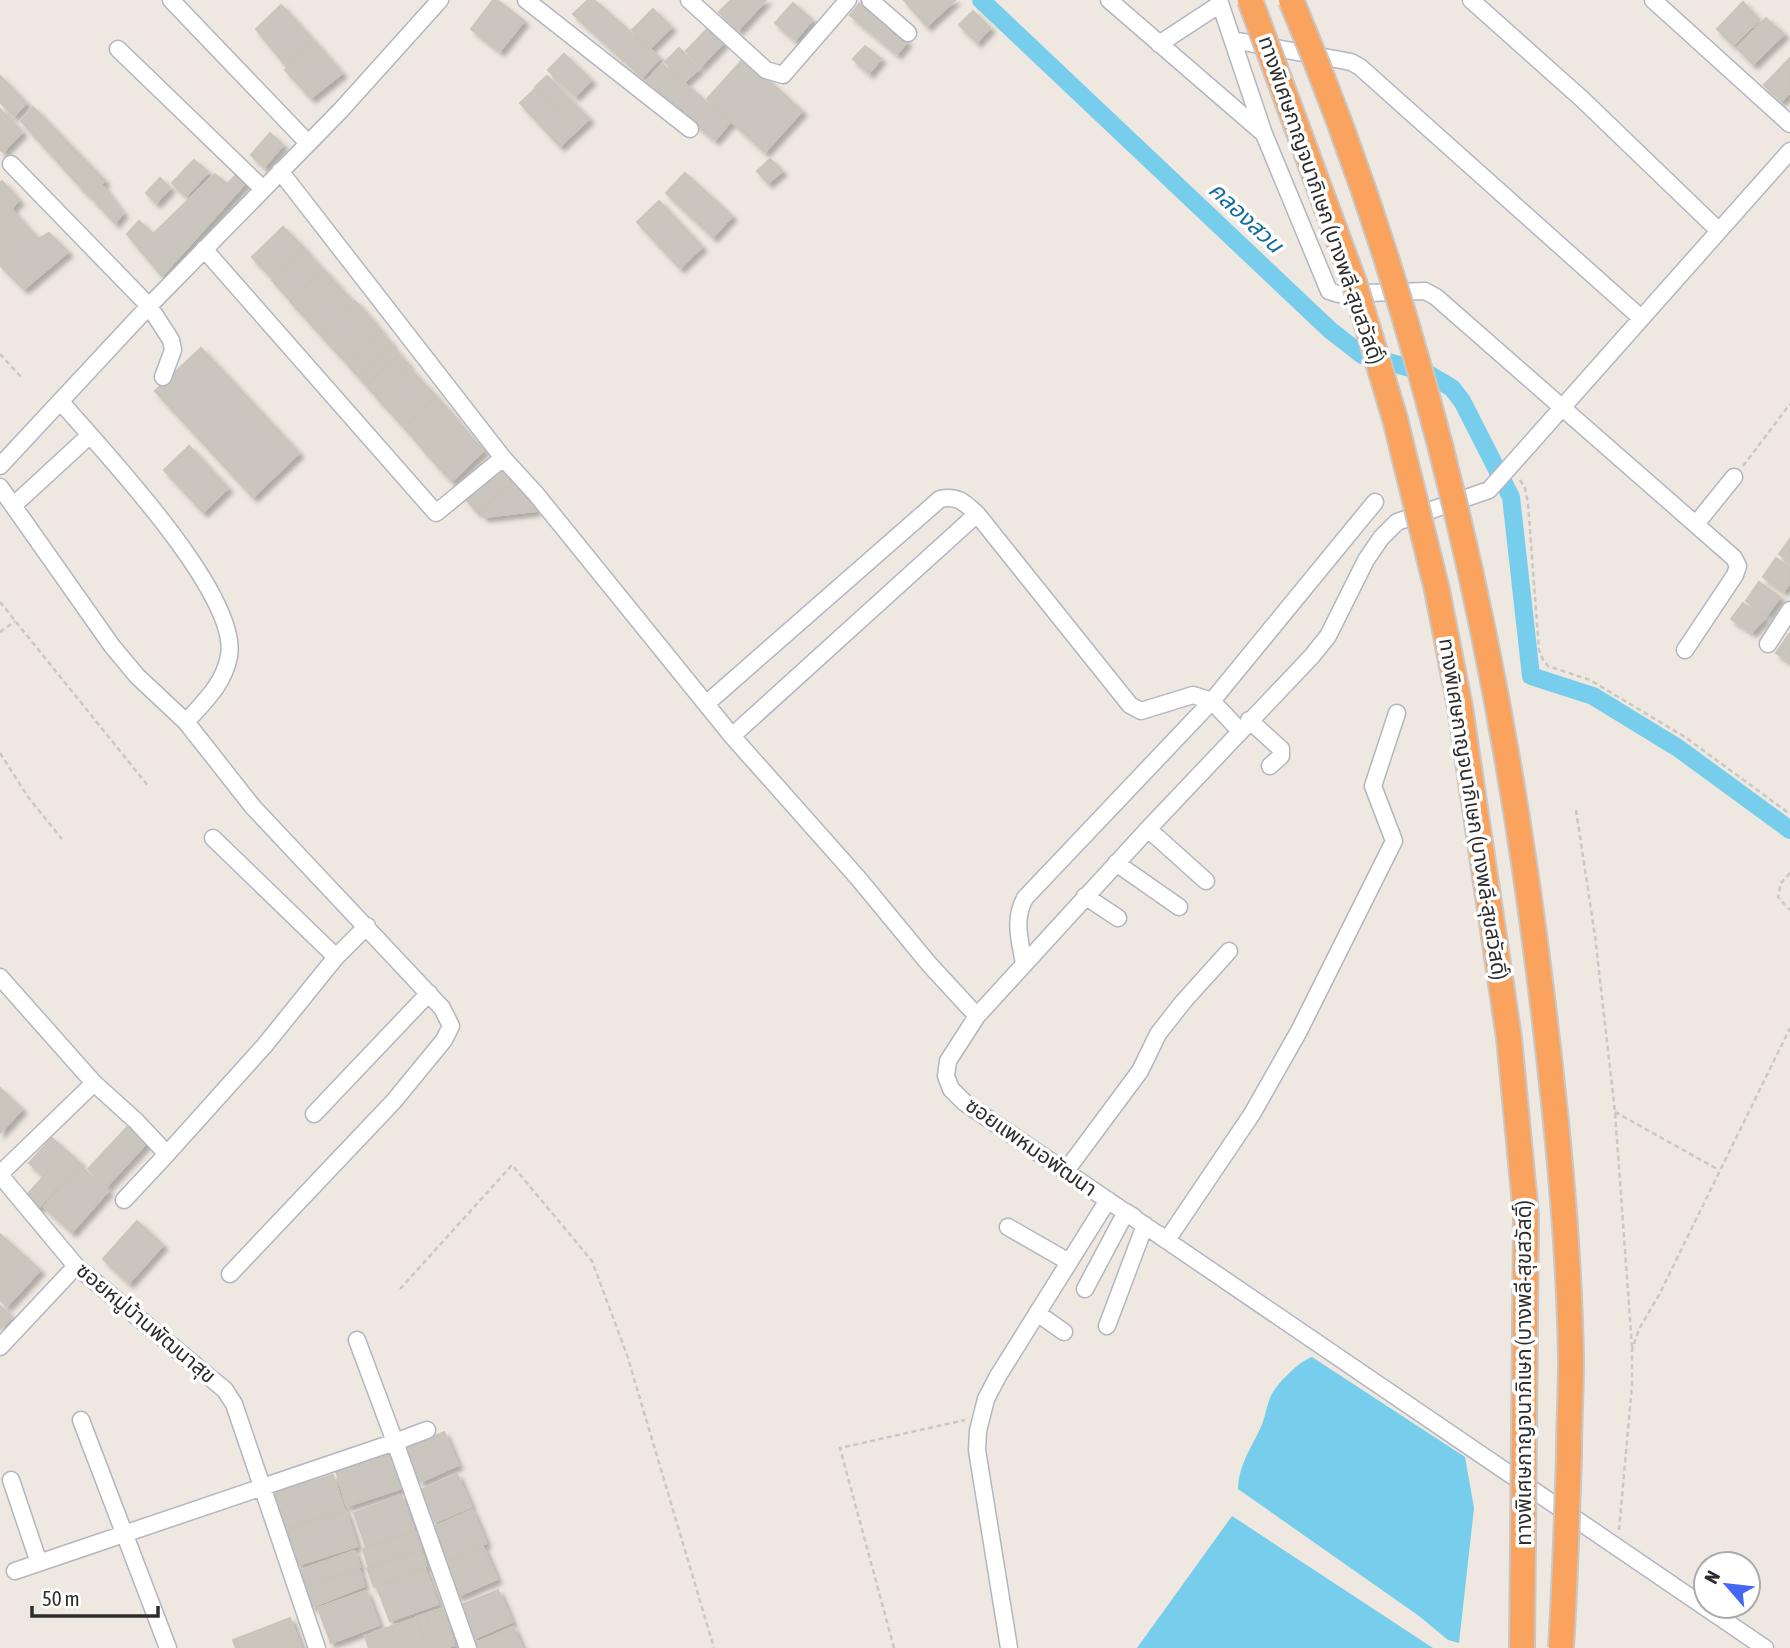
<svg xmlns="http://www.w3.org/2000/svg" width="1790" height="1648" font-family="'Asap Condensed','Noto Sans Thai',sans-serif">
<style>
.water{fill:#77cdec}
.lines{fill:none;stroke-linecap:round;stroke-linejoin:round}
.canal{stroke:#77cdec;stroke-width:18}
.building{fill:#cac6be;stroke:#cac4ba;stroke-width:2;filter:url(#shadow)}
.minor-casing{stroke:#b3b6c0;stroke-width:19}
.path{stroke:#c8c8c8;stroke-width:2.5;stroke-dasharray:5 3.5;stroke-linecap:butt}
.minor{stroke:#fff;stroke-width:16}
.highway-bridge-casing{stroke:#c8c8c8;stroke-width:28;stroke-linecap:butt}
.highway-bridge{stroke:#faa35f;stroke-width:24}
.labels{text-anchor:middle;stroke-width:7;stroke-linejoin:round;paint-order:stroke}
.street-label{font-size:21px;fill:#2d2d2d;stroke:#fff}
.water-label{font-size:23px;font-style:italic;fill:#116d9d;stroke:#fff}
</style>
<defs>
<filter id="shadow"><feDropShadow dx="4.5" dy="4.5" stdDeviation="2" flood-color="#0004"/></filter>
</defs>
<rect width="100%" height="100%" fill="#eee8e0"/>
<path class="water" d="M1312 1357 1465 1457 1474 1508 1459 1643 1448 1640 1419 1616 1238 1489C1239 1465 1250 1450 1260 1429 1265 1419 1266 1408 1270 1398 1275 1385 1299 1361 1312 1357Z
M1232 1516 1433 1648H1137Z"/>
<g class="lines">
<path class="canal" d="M981 0 1330 330 1362 355 1425 372 1452 388 1462 401 1511 497 1531 676 1593 696 1678 748 1790 830"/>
</g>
<path class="building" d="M493 0H497L524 21 500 51 471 29Z
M588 0H594L660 58 642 77 573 14Z
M731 0H766L738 30 719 12Z
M904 0H955L927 26Z
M1743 2 1759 20 1733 45 1717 29Z
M793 3 812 20 795 40 775 23Z
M860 3 907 42 897 54 850 15Z
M281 5 313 40 286 66 256 29Z
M653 9 671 27 650 48 632 30Z
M973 11 990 28 977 42 959 25Z
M1766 18 1784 34 1753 64 1737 48Z
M709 27 724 42 701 66 686 51Z
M315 42 342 73 311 98 285 70Z
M865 46 881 59 869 73 853 59Z
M679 48 699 69 684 82 665 62Z
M564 54 591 80 575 96 548 70Z
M744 58 802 111 765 152 707 99Z
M1790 58V92L1781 101 1764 85Z
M662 64 730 122 715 140 646 82Z
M0 76 26 103 14 116 0 102Z
M547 76 589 119 576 131 535 87Z
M535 89 575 132 560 146 520 103Z
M33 107 105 181 88 195 21 121Z
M0 109 22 132 3 152 0 149Z
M270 133 283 145 264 167 251 155Z
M770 159 782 171 768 183 757 171Z
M194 160 208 172 186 196 172 183Z
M238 173 247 181 162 276 127 234 139 221 153 234 215 174 227 184Z
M685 173 732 216 713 237 666 193Z
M160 178 170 188 156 203 146 193Z
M2 181 19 200 11 209 38 239 49 233 68 252 24 289 0 265V183Z
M102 185 123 213 115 223 91 197Z
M659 201 702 247 680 268 637 222Z
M283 227 304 248 273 279 252 257Z
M305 250 323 270 290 300 272 280Z
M324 270 333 280 299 311 290 301Z
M334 281 353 302 319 333 300 312Z
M355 301 373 321 338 354 320 334Z
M373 322 382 332 348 364 339 355Z
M382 334 391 343 357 375 348 365Z
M391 345 399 354 366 385 358 376Z
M201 348 299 453 253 497 155 391Z
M399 355 408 364 376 396 367 386Z
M408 367 427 387 395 417 376 397Z
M427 387 436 396 404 427 395 418Z
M436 397 446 407 414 438 404 428Z
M446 408 456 418 423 449 414 439Z
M455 419 465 429 433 460 423 450Z
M465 430 474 440 442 471 433 461Z
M474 440 484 450 452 481 442 471Z
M189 446 228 488 203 512 164 470Z
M499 463 515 480 477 512 463 495Z
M518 480 536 511 484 517 481 512Z
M1790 539V562L1779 554Z
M1776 558 1790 568V583L1784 591 1763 577Z
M1759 582 1780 597 1767 615 1746 601Z
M1743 603 1765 618 1752 632 1731 619Z
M1789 634 1790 635V662L1776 653Z
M0 1088 22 1109 0 1133Z
M132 1122 150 1139 107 1186 88 1169Z
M52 1138 66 1151 43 1176 29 1163Z
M67 1151 80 1163 37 1209 25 1197Z
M80 1166 108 1191 72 1232 44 1207Z
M137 1221 163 1245 129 1283 103 1259Z
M0 1234 40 1270 7 1306 0 1300Z
M0 1306 12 1317 0 1329Z
M444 1432 458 1465 420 1482 406 1449Z
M395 1453 405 1487 347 1506 336 1471Z
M457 1474 471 1507 433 1523 419 1491Z
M333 1475 344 1510 285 1528 274 1493Z
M401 1495 414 1530 366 1547 354 1513Z
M472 1510 486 1543 448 1560 434 1527Z
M346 1512 357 1546 298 1565 287 1530Z
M416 1531 422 1547 368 1566 363 1549Z
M483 1547 497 1579 458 1596 444 1563Z
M421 1550 426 1566 374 1587 367 1568Z
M354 1551 360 1567 307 1586 301 1570Z
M425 1569 438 1604 390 1621 377 1587Z
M359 1570 364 1586 312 1607 306 1588Z
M498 1590 512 1622 473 1639 459 1606Z
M366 1591 379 1625 331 1643 318 1608Z
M443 1609 454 1645 446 1648 434 1611Z
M434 1611 446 1648H436L426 1614Z
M426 1614 436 1648H427L417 1617Z
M290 1618 301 1648H236L233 1640Z
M417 1618 426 1648H417L408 1621Z
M408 1621 417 1648H407L400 1624Z
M400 1624 407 1648H398L391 1626Z
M391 1627 398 1648H388L382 1629Z
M513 1627 522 1648H475L473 1644Z
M382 1630 388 1648H379L374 1632Z
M374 1633 378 1648H369L365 1636Z"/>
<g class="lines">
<defs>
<path id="minor" d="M171 0 308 143
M526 0 690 129
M689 0 766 70 783 75 848 0
M870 0 908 33
M1109 0 1263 133
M1219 0 1264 134 1329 291 1338 294 1425 291 1436 297 1734 558 1738 566 1735 575 1685 650
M1471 0 1582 99 1718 230
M1653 0 1790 124
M1233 40 1351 62 1360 67 1641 318
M1159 44 1220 4
M118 49 263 189
M11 164 149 306 171 340 173 350 163 377
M280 171 503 458 536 494 732 736 858 878 929 964 977 1016
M204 249 436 513 503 458
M61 402C102 450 240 594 229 656 224 684 204 702 186 722L253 807 442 1008 451 1026 444 1040 394 1101 230 1274
M0 466 149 306 341 110 440 0
M0 487 112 646 137 676 186 722
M14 505 90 435
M1696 524 1734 477
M1768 644 1790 610
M706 704 940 499C958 495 965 503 977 514L1130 705 1141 711 1193 695 1212 701 1240 731
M1249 720 1281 749V756L1270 766
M732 736 977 514
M1148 829 1206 881
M213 838 336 957
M1116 863 1179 907
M1085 896 1118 918
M1024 964C1020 940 1013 920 1025 898L1212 701 1375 502
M0 977 94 1083 136 1121 167 1154 124 1200
M314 1114 429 993
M167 1154 265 1045 336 957 367 926
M1065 1172 1140 1071 1158 1034 1183 1002 1229 951
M0 1174 94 1083
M0 1175 76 1266 225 1390 234 1404 317 1648
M1008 1227 1069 1262
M1158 1234 1167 1240 1252 1114 1299 1031 1394 841 1373 786 1397 713
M1085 1289 1126 1212 1134 1217
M1037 1313 1064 1332
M1107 1326 1145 1225
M357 1340 395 1442 427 1430
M0 1347 76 1266
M81 1420 168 1648
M11 1480 39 1563
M15 1571 395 1442 468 1648
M1009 1648 977 1450 978 1431 986 1399 998 1376 1108 1200
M1765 1648 965 1103 951 1089 946 1076 948 1061 977 1016 1148 829 1312 656 1328 636 1366 560 1381 538 1397 522 1489 490 1790 151"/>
</defs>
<use href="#minor" class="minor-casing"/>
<path class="path" d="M0 354 21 377
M1743 466 1790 404
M1520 480 1525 488 1528 504 1539 650 1543 660 1548 666 1590 680 1685 737 1790 814
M0 602 149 787
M0 632 15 621
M0 753 28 797 62 839
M1576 810 1595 936 1615 1112 1632 1347
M1790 873 1781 883 1778 897 1790 910
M1615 1112 1719 1170
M400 1289 512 1165 592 1261 627 1355 714 1648
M1619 1530 1632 1385V1350L1639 1329 1659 1295 1790 1028
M894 1648 840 1448 965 1420"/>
<use href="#minor" class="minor"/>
<defs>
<path id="highway-bridge" d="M1250 0 1354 282 1395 419 1437 590 1460 707 1509 1038 1526 1215 1522 1648
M1291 0C1424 315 1500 651 1541 989 1556 1112 1569 1237 1571 1360 1571 1391 1569 1423 1569 1454 1567 1518 1565 1583 1561 1648"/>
</defs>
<use href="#highway-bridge" class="highway-bridge-casing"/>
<use href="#highway-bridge" class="highway-bridge"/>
</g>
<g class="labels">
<g class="street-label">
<text transform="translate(1321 200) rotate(71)" y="7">ทางพิเศษกาญจนาภิเษก (บางพลี-สุขสวัสดิ์)</text>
<text transform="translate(1473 809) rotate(81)" y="7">ทางพิเศษกาญจนาภิเษก (บางพลี-สุขสวัสดิ์)</text>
<text transform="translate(1031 1147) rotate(35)" y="7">ซอยแพหมอพัฒนา</text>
<text transform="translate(146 1323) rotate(40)" y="7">ซอยหมู่บ้านพัฒนาสุข</text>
<text transform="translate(1524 1373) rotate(-90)" y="7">ทางพิเศษกาญจนาภิเษก (บางพลี-สุขสวัสดิ์)</text>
</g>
<g class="water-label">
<text transform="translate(1246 217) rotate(43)" y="8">คลองสวน</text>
</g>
</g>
<g transform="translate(1727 1585) rotate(298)"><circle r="33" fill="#ffffff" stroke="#ababab" stroke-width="2"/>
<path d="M0-5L12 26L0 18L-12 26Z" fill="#4666f5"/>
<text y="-10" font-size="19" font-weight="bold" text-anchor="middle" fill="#2d2d2d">N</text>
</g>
<path d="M32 1606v10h126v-10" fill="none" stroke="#2d2d2d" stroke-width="3.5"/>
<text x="42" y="1606" font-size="21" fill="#2d2d2d" stroke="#ffffff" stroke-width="5" paint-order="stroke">50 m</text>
</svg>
